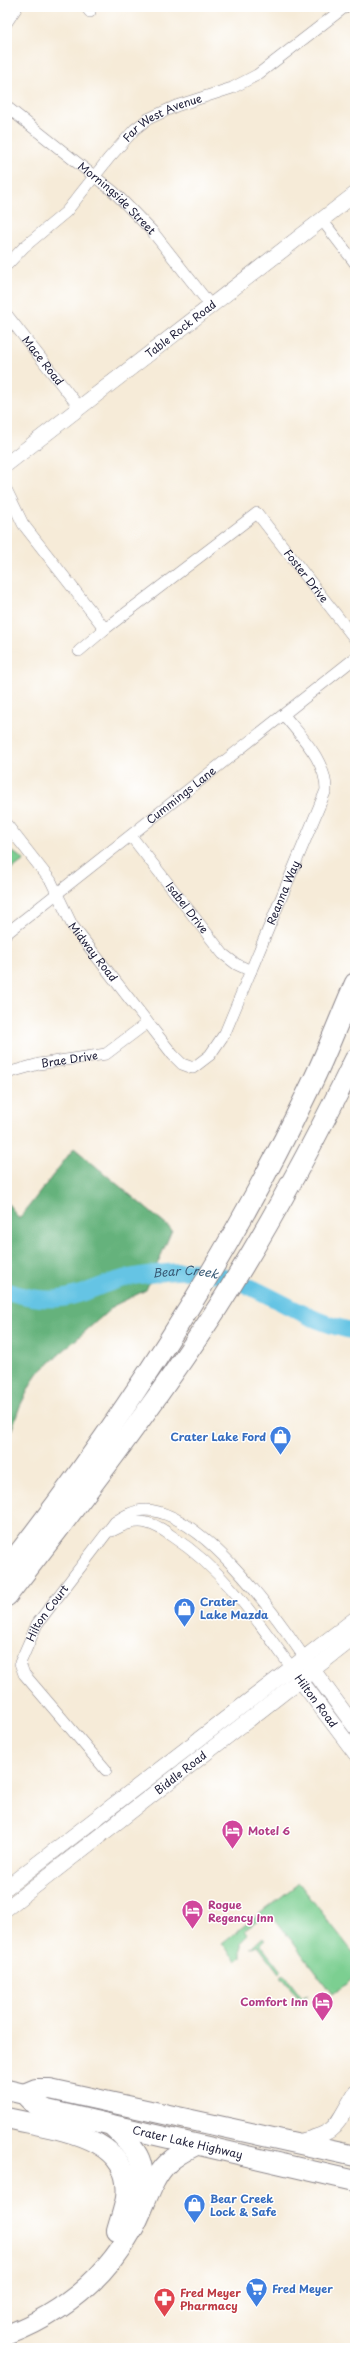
<svg xmlns="http://www.w3.org/2000/svg" width="362" height="2355" font-family="'Playpen Sans',sans-serif">
<style>
.green{fill:#7ccf91;stroke:#4f7866}
.forest{fill:#65b27b;stroke:#446a5b}
.lines{fill:none;stroke-linecap:round;stroke-linejoin:round}
.river{stroke:#65c4e4;stroke-width:17}
.street-casing{stroke:#8c868a;stroke-width:12}
.secondary-casing{stroke:#8c868a;stroke-width:16}
.highway-casing{stroke:#8c868a;stroke-width:22}
.street{stroke:#fff;stroke-width:11}
.secondary{stroke:#fff;stroke-width:15}
.highway{stroke:#fff;stroke-width:20}
.labels{text-anchor:middle;stroke-width:3;stroke-linejoin:round;paint-order:stroke}
.street-label{font-size:11px;fill:#22223b;stroke:#fff}
.shop-label{font-size:11px;font-weight:bold;fill:#366cbe;stroke:#fff;text-anchor:start}
.hotel-label{font-size:11px;font-weight:bold;fill:#b23c85;stroke:#fff;text-anchor:start}
.health-label{font-size:11px;font-weight:bold;fill:#be3a42;stroke:#fff;text-anchor:start}
.water-label{font-size:12px;font-style:italic;fill:#395b76;stroke:#fff}
</style>
<rect width="100%" height="100%" fill="#fff"/>
<filter id="ink" filterUnits="userSpaceOnUse"><feTurbulence type="fractalNoise" baseFrequency=".025" numOctaves="2"/><feDisplacementMap in="SourceGraphic" scale="8" xChannelSelector="R" yChannelSelector="G"/><feConvolveMatrix kernelMatrix="1 2 1 2 8 2 1 2 1" color-interpolation-filters="sRGB"/></filter>
<filter id="wash" filterUnits="userSpaceOnUse"><feTurbulence type="fractalNoise" baseFrequency=".012" numOctaves="4" result="noise"/><feDisplacementMap in="SourceGraphic" scale="16" xChannelSelector="R" yChannelSelector="G"/><feGaussianBlur stdDeviation="0.9" result="paint"/><feColorMatrix in="noise" values="0 0 0 0 0 0 0 0 0 0 0 0 0 0 0 0 0 1.4 0 .05"/><feComposite in="paint" operator="in"/></filter>
<g filter="url(#wash)">
<rect width="100%" height="100%" fill="#f6ebd8"/>
<path class="green" d="M13 852 24 860 7 873V856Z
M299 1883 355 1955V1976L332 1994 273 1916 267 1921 262 1918 245 1930 248 1935 241 1942V1957L236 1961 222 1943Z
M263 1937 266 1939 260 1944 281 1971 279 1973 258 1946 250 1949Z
M284 1974 302 1998 309 1995 296 2007 294 2006 300 2000 281 1976Z"/>
<path class="forest" d="M74 1148 172 1230 146 1290 115 1305 36 1375 20 1406 7 1443V1202L19 1219Z"/>
<g class="lines">
<path class="river" id="s1" d="M7 1291C23 1297 46 1301 64 1298 83 1295 102 1284 122 1279 138 1275 174 1271 191 1271 251 1273 296 1322 355 1331"/>
</g>
</g>
<g filter="url(#ink)">
<g class="lines">
<defs>
<g id="street">
<path d="M86 7 90 12"/>
<path d="M7 22 17 7"/>
<path id="s2" d="M7 107 114 192 152 231 211 306"/>
<path d="M322 220 355 263"/>
<path id="s3" d="M7 265 24 247 66 212 109 158 135 129 148 119 176 106 232 88 257 75 345 7"/>
<path id="s4" d="M7 315 79 407"/>
<path id="s5" d="M7 491 23 524 105 629 257 513 355 639"/>
<path d="M79 651 105 629"/>
<path id="s6" d="M7 825 51 881 72 925 173 1055 182 1064 193 1068 210 1055 225 1033 326 790C326 760 301 737 284 715"/>
<path id="s7" d="M131 836 223 954 236 964 251 971"/>
<path id="s8" d="M7 933 355 658"/>
<path id="s9" d="M7 1073 39 1064 106 1054 147 1023"/>
<path d="M112 1531C123 1525 134 1520 147 1523 157 1525 165 1531 173 1537 223 1569 257 1620 291 1667"/>
<path id="s10" d="M106 1770 24 1674 20 1663 37 1624 115 1522C124 1516 134 1510 146 1510 202 1512 275 1614 304 1657"/>
</g>
<g id="secondary">
<path id="s11" d="M7 464 355 194"/>
<path d="M307 1662 355 1727"/>
<path id="s12" d="M295 1673 355 1753"/>
<path d="M7 1887 355 1619"/>
<path id="s13" d="M7 1908 355 1637"/>
<path d="M297 2142C339 2132 334 2128 355 2093"/>
</g>
<g id="highway">
<path d="M7 1568C124 1419 228 1258 310 1087 327 1053 340 1017 355 983"/>
<path d="M7 1596C80 1502 153 1407 218 1307 269 1227 314 1143 355 1059"/>
<path id="s14" d="M7 2090 24 2094 33 2103 47 2110 355 2181"/>
<path d="M24 2094 36 2089H50L355 2156"/>
<path d="M7 2118C51 2129 134 2134 126 2198 124 2209 120 2220 117 2231"/>
<path d="M111 2125C138 2150 152 2166 135 2202"/>
<path d="M7 2335C62 2314 105 2279 134 2227 145 2207 151 2179 168 2163 176 2155 186 2150 196 2145"/>
</g>
</defs>
<use href="#street" class="street-casing"/>
<use href="#secondary" class="secondary-casing"/>
<use href="#highway" class="highway-casing"/>
<use href="#street" class="street"/>
<use href="#secondary" class="secondary"/>
<use href="#highway" class="highway"/>
</g>
</g>
<defs>
<symbol id="shop-pin" viewBox="-11 -11 22 30"><path d="M0 17L-7.5 6A9.5 9.5 0 1 1 7.5 6Z" fill="#3f7fe0" stroke="#fff"/><path d="M-5-2.5h2.3a2.7 3.5 0 0 1 5.4 0H5L5.5 6h-11ZM-1.5-2.5h3a1.5 2.3 0 0 0-3 0Z" fill="#fff"/></symbol>
<symbol id="hotel-pin" viewBox="-11 -11 22 30"><path d="M0 17L-7.5 6A9.5 9.5 0 1 1 7.5 6Z" fill="#d1479c" stroke="#fff"/><path d="M-6-4.5h1.5V1H6V5H4.5V3h-9V5H-6ZM-4 0a1.8 1.8 0 1 1 3.6 0ZM.5 0V-2.5h3Q6-2.5 6 0Z" fill="#fff"/></symbol>
<symbol id="supermarket-pin" viewBox="-11 -11 22 30"><path d="M0 17L-7.5 6A9.5 9.5 0 1 1 7.5 6Z" fill="#3f7fe0" stroke="#fff"/><path d="M-6-5.5h2.5l.6 2H6L4.5 2H-2.5L-4.4-4H-6ZM-1.5 3.2a1.3 1.3 0 1 0 .1 0ZM3 3.2a1.3 1.3 0 1 0 .1 0Z" fill="#fff"/></symbol>
<symbol id="pharmacy-pin" viewBox="-11 -11 22 30"><path d="M0 17L-7.5 6A9.5 9.5 0 1 1 7.5 6Z" fill="#e0444e" stroke="#fff"/><path d="M-2-6h4v4h4v4h-4v4h-4v-4h-4v-4h4Z" fill="#fff"/></symbol>
</defs>
<g fill-rule="evenodd">
<use href="#shop-pin" x="268" y="1424" width="25" height="34"/>
<use href="#shop-pin" x="172" y="1596" width="25" height="34"/>
<use href="#hotel-pin" x="220" y="1818" width="25" height="34"/>
<use href="#hotel-pin" x="180" y="1898" width="25" height="34"/>
<use href="#hotel-pin" x="310" y="1990" width="25" height="34"/>
<use href="#shop-pin" x="182" y="2192" width="25" height="34"/>
<use href="#supermarket-pin" x="244" y="2276" width="25" height="34"/>
<use href="#pharmacy-pin" x="152" y="2286" width="25" height="34"/>
</g>
<g class="labels">
<g class="street-label">
<text dy="4" stroke="none"><textPath href="#s3" startOffset="217">Far West Avenue</textPath></text>
<text dy="4" stroke="none"><textPath href="#s2" startOffset="143">Morningside Street</textPath></text>
<text dy="4" stroke="none"><textPath href="#s11" startOffset="220">Table Rock Road</textPath></text>
<text dy="4" stroke="none"><textPath href="#s4" startOffset="58">Mace Road</textPath></text>
<text dy="4" stroke="none"><textPath href="#s5" startOffset="441">Foster Drive</textPath></text>
<text dy="4" stroke="none"><textPath href="#s8" startOffset="222">Cummings Lane</textPath></text>
<text dy="4" stroke="none"><textPath href="#s6" startOffset="509">Reanna Way</textPath></text>
<text dy="4" stroke="none"><textPath href="#s7" startOffset="91">Isabel Drive</textPath></text>
<text dy="4" stroke="none"><textPath href="#s6" startOffset="154">Midway Road</textPath></text>
<text dy="4" stroke="none"><textPath href="#s9" startOffset="64">Brae Drive</textPath></text>
<text dy="4" stroke="none"><textPath href="#s10" startOffset="195">Hilton Court</textPath></text>
<text dy="4" stroke="none"><textPath href="#s12" startOffset="35">Hilton Road</textPath></text>
<text dy="4" stroke="none"><textPath href="#s13" startOffset="220">Biddle Road</textPath></text>
<text dy="4" stroke="none"><textPath href="#s14" startOffset="190">Crater Lake Highway</textPath></text>
</g>
<g class="shop-label">
<text x="266" y="1441" text-anchor="end">Crater Lake Ford</text>
<text x="200" y="1606">Crater<tspan x="200" dy="13">Lake Mazda</tspan></text>
<text x="210" y="2203">Bear Creek<tspan x="210" dy="13">Lock &amp; Safe</tspan></text>
<text x="272" y="2293">Fred Meyer</text>
</g>
<g class="hotel-label">
<text x="248" y="1835">Motel 6</text>
<text x="208" y="1909">Rogue<tspan x="208" dy="13">Regency Inn</tspan></text>
<text x="308" y="2006" text-anchor="end">Comfort Inn</text>
</g>
<g class="health-label">
<text x="180" y="2297">Fred Meyer<tspan x="180" dy="13">Pharmacy</tspan></text>
</g>
<g class="water-label">
<text dy="4" stroke="none"><textPath href="#s1" startOffset="183">Bear Creek</textPath></text>
</g>
</g>
<rect width="362" height="2355" fill="none" stroke="#fff" stroke-width="24"/>
</svg>
